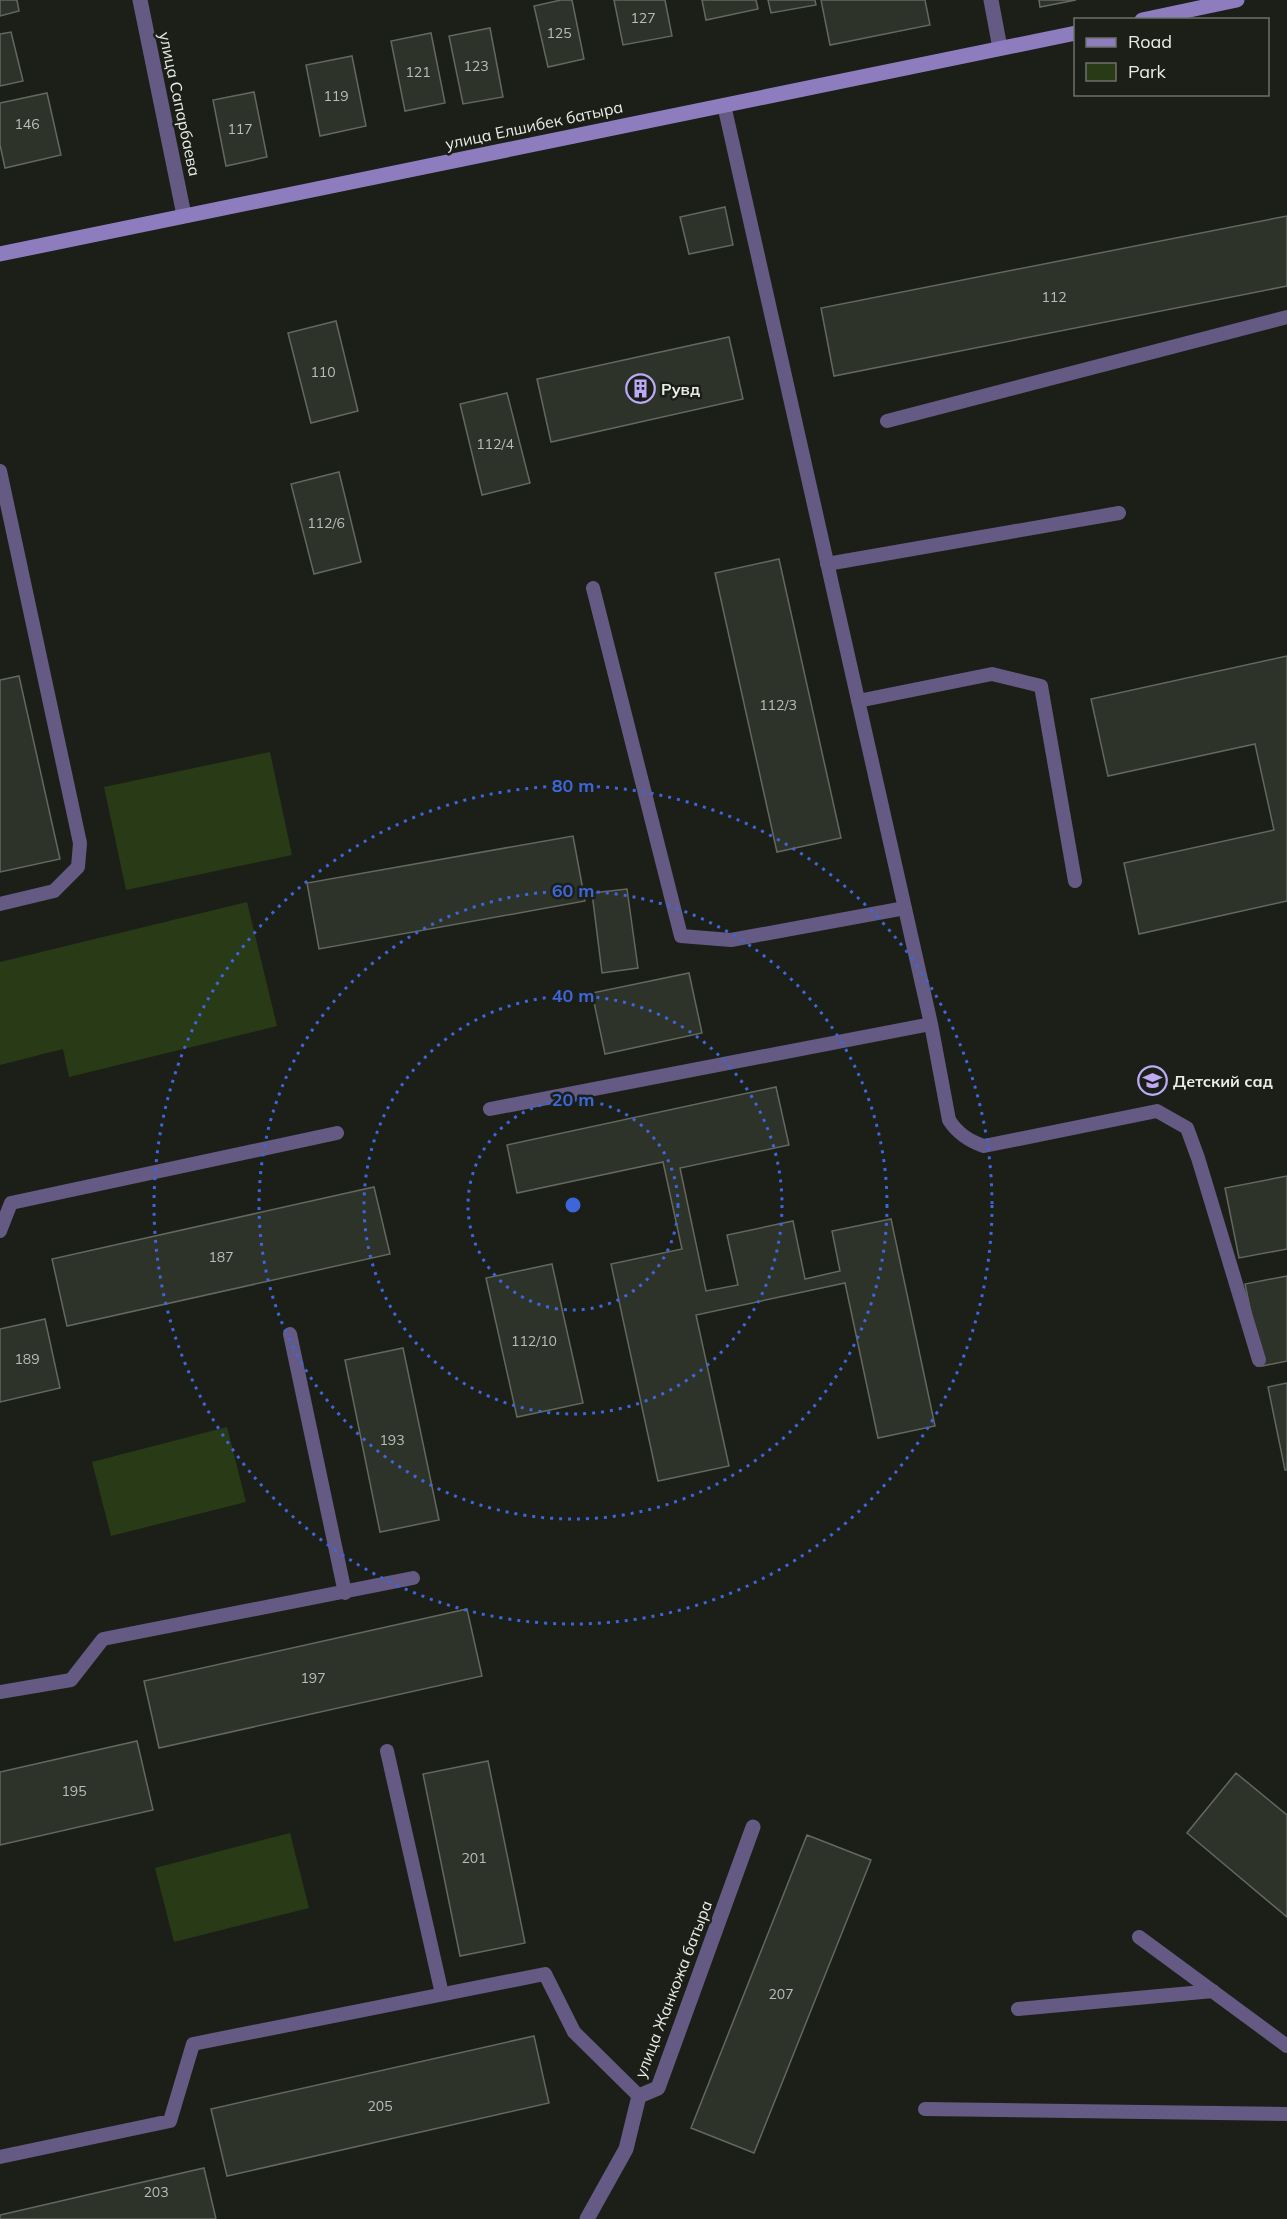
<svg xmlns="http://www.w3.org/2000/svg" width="1287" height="2219" font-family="Mulish,sans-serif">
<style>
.park{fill:#283a16}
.building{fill:#2e332a;stroke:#63685f;stroke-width:1.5}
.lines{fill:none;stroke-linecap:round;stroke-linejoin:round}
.lane{stroke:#645a84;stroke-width:14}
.street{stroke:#645a84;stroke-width:15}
.secondary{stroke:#8d7dbf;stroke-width:15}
.ring{fill:none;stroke:#3c66da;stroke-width:3;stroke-dasharray:3 6}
.labels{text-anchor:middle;stroke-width:5;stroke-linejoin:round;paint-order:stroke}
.number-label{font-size:14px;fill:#babeb8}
.street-label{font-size:16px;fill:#e9ece7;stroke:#1b1f17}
.poi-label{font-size:16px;font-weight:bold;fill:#e9ece7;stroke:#1b1f17;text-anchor:start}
.centre{fill:#3c66da;stroke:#1b1f17;stroke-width:3}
.ring-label{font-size:18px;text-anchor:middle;font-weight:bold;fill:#3c66da;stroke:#1b1f17;stroke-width:5;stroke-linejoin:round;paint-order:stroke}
</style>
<rect width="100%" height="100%" fill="#1b1f17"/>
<path class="park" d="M270 752 292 855 126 890 104 787Z
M247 902 277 1026 69 1077 63 1049 0 1065V962Z
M227 1427 246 1502 111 1536 92 1462Z
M290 1833 309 1908 174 1942 155 1868Z"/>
<path class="building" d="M0 0H17L19 11 0 16Z
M561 0H572L584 59 548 67 534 6Z
M614 0H665L672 36 623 45Z
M702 0H756L758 9 706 20Z
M768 0H815L816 5 771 13Z
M821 0H925L930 25 830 45Z
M1039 0H1076L1040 7Z
M490 28 503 97 463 104 449 36Z
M11 32 23 81 0 86V34Z
M431 33 445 103 405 111 391 41Z
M352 56 366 126 320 136 306 65Z
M254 92 267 157 226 166 213 100Z
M47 93 61 155 5 168 0 145V103Z
M725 207 733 245 689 254 680 217Z
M1287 216V286L834 376 821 308Z
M336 321 358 411 311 423 288 333Z
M729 337 743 399 551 442 537 379Z
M507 393 530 483 482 495 460 404Z
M339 472 361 562 314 574 291 484Z
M779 559 841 838 777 852 715 573Z
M1287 656V901L1139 934 1124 863 1274 830 1255 744 1108 776 1091 699Z
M19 676 60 859 0 872V680Z
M573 836 585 901 319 949 307 883Z
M627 889 638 968 602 973 592 893Z
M689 973 702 1033 605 1054 592 993Z
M776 1087 789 1145 680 1168 706 1291 738 1285 727 1235 793 1221 805 1279 840 1271 832 1231 891 1219 935 1426 878 1438 845 1283 696 1315 729 1466 658 1481 611 1264 682 1249 663 1162 517 1193 507 1145Z
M1287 1176V1249L1239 1258 1225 1188Z
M374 1187 390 1254 67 1326 52 1259Z
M552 1264 583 1403 517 1417 486 1278Z
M1287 1276V1361L1262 1366 1245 1284Z
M45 1319 60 1388 0 1402V1329Z
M403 1348 439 1520 380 1532 345 1360Z
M1287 1383V1470H1285L1268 1387Z
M467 1609 482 1676 159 1748 144 1681Z
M137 1741 153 1810 0 1845V1772Z
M488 1761 525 1943 460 1956 423 1774Z
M1236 1773 1287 1815V1917L1187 1833Z
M807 1835 871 1860 754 2153 691 2128Z
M534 2036 549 2103 227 2176 211 2109Z
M204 2168 216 2219H0V2215Z"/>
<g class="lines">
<path class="lane" d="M724 105 931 1024 949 1120C958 1134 969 1141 984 1146L1157 1111 1187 1128 1198 1158 1259 1360
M887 421 1287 317
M0 471 80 843 78 867 54 891 0 904
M827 564 1119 513
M593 588 681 936 731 940 905 908
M858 701 992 674 1041 686 1075 881
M490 1109 931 1024
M0 1231 11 1203 337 1133
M290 1334 345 1593
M0 1692 71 1680 103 1639 413 1578
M387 1751 442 1994
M1139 1937 1287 2046
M1018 2009 1213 1991
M925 2109 1287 2114
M0 2157 170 2121 193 2044 545 1974 574 2032 639 2096"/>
<path class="street" d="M140 0 184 215
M991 0 1000 48
M587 2219 626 2149 639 2096 658 2088 753 1827"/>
<path class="secondary" d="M1142 20 1237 0
M0 254 1076 33"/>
</g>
<g class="ring">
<circle cx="573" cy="1205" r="105"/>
<circle cx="573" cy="1205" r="209"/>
<circle cx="573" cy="1205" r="314"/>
<circle cx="573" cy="1205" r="419"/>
</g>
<defs>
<symbol id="building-ring" viewBox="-11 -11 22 22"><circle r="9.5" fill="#1b1f17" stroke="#bcaaf6" stroke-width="1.5"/><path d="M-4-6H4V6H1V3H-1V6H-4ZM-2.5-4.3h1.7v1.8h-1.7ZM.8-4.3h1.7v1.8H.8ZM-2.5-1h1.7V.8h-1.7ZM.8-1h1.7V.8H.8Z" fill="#bcaaf6"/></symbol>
<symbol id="school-ring" viewBox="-11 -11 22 22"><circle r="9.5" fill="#1b1f17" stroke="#bcaaf6" stroke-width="1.5"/><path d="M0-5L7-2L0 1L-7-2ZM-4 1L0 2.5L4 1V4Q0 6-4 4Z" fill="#bcaaf6"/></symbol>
</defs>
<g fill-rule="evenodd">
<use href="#building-ring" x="624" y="372" width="33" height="33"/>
<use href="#school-ring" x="1136" y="1064" width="33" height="33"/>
</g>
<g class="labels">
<g class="number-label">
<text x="643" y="23">127</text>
<text x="559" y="38">125</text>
<text x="476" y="71">123</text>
<text x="418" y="77">121</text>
<text x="336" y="101">119</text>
<text x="27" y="129">146</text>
<text x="240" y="134">117</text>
<text x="1054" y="302">112</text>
<text x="323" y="377">110</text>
<text x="495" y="449">112/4</text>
<text x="326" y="528">112/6</text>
<text x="778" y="710">112/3</text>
<text x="221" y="1262">187</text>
<text x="534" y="1346">112/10</text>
<text x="27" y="1364">189</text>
<text x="392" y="1445">193</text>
<text x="313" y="1683">197</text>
<text x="74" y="1796">195</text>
<text x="474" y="1863">201</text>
<text x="781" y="1999">207</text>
<text x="380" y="2111">205</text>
<text x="156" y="2197">203</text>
</g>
<g class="street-label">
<text transform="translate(180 104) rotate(78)" y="6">улица Сапарбаева</text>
<text transform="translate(534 125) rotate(-12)" y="6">улица Елшибек батыра</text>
<text transform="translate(673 1989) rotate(-69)" y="6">улица Жанкожа батыра</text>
</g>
<g class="poi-label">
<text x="661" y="395">Рувд</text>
<text x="1173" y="1087">Детский сад</text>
</g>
</g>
<circle cx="573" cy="1205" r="9" class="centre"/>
<g class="ring-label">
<text x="573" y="792">80 m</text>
<text x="573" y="897">60 m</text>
<text x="573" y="1002">40 m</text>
<text x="573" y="1106">20 m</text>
</g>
<rect x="1074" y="18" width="195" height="78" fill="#1b1f17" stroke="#6d716a" stroke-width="1.5"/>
<rect x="1086" y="38" width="30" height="9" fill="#8d7dbf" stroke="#6d716a" stroke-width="1.5"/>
<text x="1128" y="48" font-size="18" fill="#e9ece7">Road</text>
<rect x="1086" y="63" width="30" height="18" fill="#283a16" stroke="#6d716a" stroke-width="1.5"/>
<text x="1128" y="78" font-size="18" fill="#e9ece7">Park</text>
</svg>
